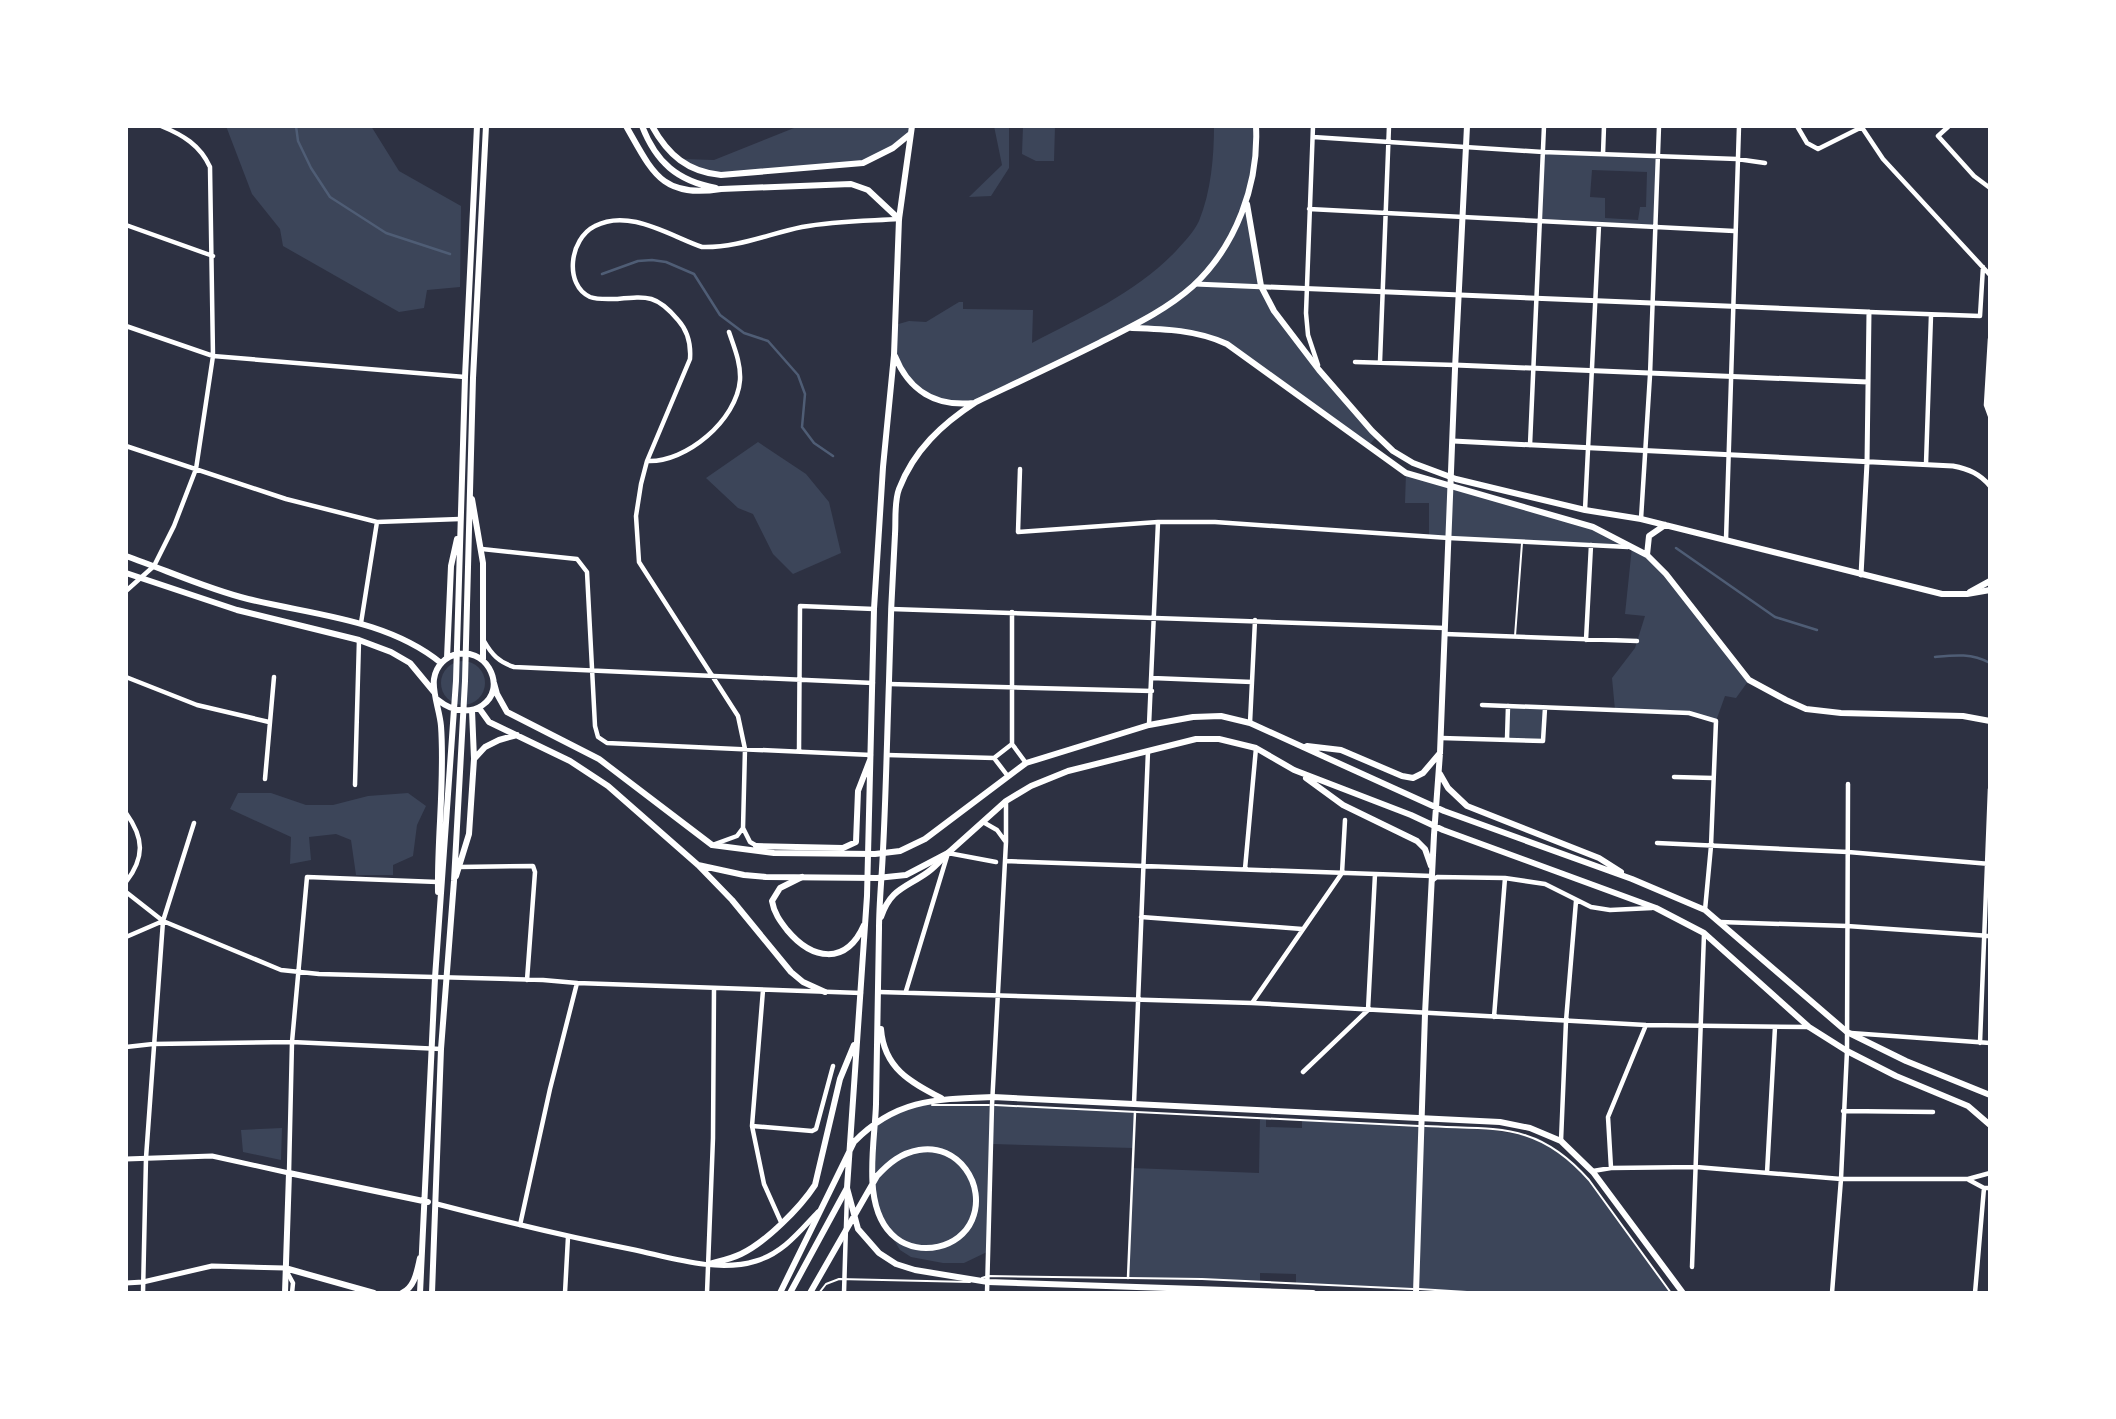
<svg xmlns="http://www.w3.org/2000/svg" width="2116" height="1419" font-family="'Open Sans',sans-serif">
<style>
.green{fill:#3c4559;fill-rule:evenodd}
.lines{fill:none;stroke-linecap:round;stroke-linejoin:round}
.stream{stroke:#4f5d75;stroke-width:2.5}
.service{stroke:#fff;stroke-width:2}
.pedestrian{stroke:#fff;stroke-width:2.5}
.minor{stroke:#fff;stroke-width:4.5}
.tertiary{stroke:#fff;stroke-width:5}
.secondary{stroke:#fff;stroke-width:6}
.primary{stroke:#fff;stroke-width:6}
</style>
<rect width="100%" height="100%" fill="#2d3142"/>
<path class="green" d="M226 126H371L399 171 461 206 460 287 427 290 424 308 399 312 283 246 280 229 252 194Z
M799 126H912L909 135 863 163 710 174 682 159 714 160Z
M994 126H1009V168L991 196 969 197 1002 165Z
M1023 126H1055L1054 161H1036L1022 154Z
M1214 126H1256L1257 144 1246 203 1261 286 1274 311 1376 437 1371 443H1366L1211 337 1130 328 976 402H941L911 385 894 355 895 325 909 321 926 322 959 302H963V309L1033 310 1032 343C1083 316 1136 293 1176 251 1184 242 1194 232 1199 221 1211 192 1214 157 1214 126Z
M1543 152 1659 157 1656 228 1540 223ZM1592 170 1647 172 1646 207H1640L1638 220 1605 218V198L1590 197Z
M758 442 806 474 829 502 841 553 793 574 773 554 753 514 738 508 706 478Z
M1406 473 1593 527 1647 555 1666 574 1749 680 1736 698 1725 696 1716 721 1689 713 1615 710 1612 678 1635 648 1645 616 1625 614 1632 547 1429 536V503H1405Z
M441 683a22 22 0 1 1 44 0a22 22 0 1 1-44 0Z
M1508 706 1545 708 1543 741 1507 739Z
M238 793H271L306 805H333L368 796 408 793 426 806 417 825 413 856 393 865V875H356L351 840 336 834 309 837 311 860 290 864 291 837 230 809Z
M912 1105H992L1135 1112 1133 1148 993 1144 989 1251 964 1263H943L911 1257 900 1250 884 1224 875 1198 876 1123Z
M1260 1118H1266V1127L1302 1128V1120L1493 1130 1538 1138 1563 1154 1589 1180 1671 1293H1483L1296 1283V1274L1260 1273V1281L1128 1278 1132 1168 1259 1173Z
M282 1128 281 1160 243 1152 241 1130Z"/>
<g class="lines">
<path class="stream" d="M296 126 298 141 311 168 330 197 386 233 450 254
M602 274 638 261 652 260 666 262 694 274 720 315 744 333 768 341 798 375 805 394 802 427 814 443 833 456
M1676 548 1775 617 1817 630
M1935 657C1955 655 1971 653 1990 663"/>
<path class="service" d="M1515 636 1522 543
M932 1105H989
M995 1105 1419 1126
M1425 1126C1497 1130 1537 1121 1589 1180L1671 1293
M982 1278 988 1276 1202 1279 1413 1289
M1419 1289 1483 1293
M819 1293 826 1284 839 1279 970 1282"/>
<path class="pedestrian" d="M1128 1278 1135 1112"/>
<path class="minor" d="M1313 126 1306 313 1308 335 1318 365
M1797 126 1807 143 1818 149 1862 127
M1861 126 1883 159 1990 275
M1949 126 1938 136 1974 176 1990 188
M1313 137 1543 152 1737 159 1765 163
M1603 154 1604 126
M1309 209 1734 231
M126 225 213 256
M1869 312 1980 316 1983 267
M126 326 213 356 465 377
M1990 339 1986 405 1990 416
M1355 362 1455 365
M1380 362 1389 126
M1530 445 1544 126
M126 446 286 499 377 522 460 519
M647 461C686 463 737 420 740 380 741 363 734 347 729 332
M1926 464 1931 315
M1020 469 1018 532 1158 522H1215L1449 538 1628 547
M1585 510 1599 225
M1641 519 1650 375 1659 126
M1726 540 1739 126
M482 549 577 559 587 572 595 726 598 737 607 743 871 755
M126 591 154 566 174 526 196 469 213 356 210 167C200 145 183 135 161 126
M891 609 1445 628
M1012 612V744L1026 763
M361 623 377 522
M1445 634 1637 641
M1586 640 1591 545
M484 641C492 655 499 662 514 667L873 683
M126 677 197 705 269 722
M1152 678 1252 682
M889 684 1152 691
M1482 705 1689 713 1716 721 1711 846 1705 910
M1250 723 1255 620
M1149 725 1158 522
M1441 738 1543 741 1545 708
M1507 739 1508 706
M799 751 800 606 874 609
M887 755 994 758
M994 758 1012 744
M994 758 1007 775
M1674 777 1713 778
M265 779 274 677
M355 785 359 640
M126 813C144 838 145 857 126 882
M983 822 997 830 1005 841
M1657 843 1848 852 1990 864
M715 844 737 836 743 828
M757 846 750 842 743 828 745 749 738 716 639 562 636 516 641 484 647 461 690 359C691 345 688 331 678 320 657 295 648 296 617 299 608 299 598 300 590 297 564 285 569 239 595 226 629 208 670 236 702 247 737 248 768 234 802 227 834 221 866 221 899 219
M1005 861 1432 876
M459 867 533 866 535 872 527 980
M1245 869 1256 748
M1433 880 1437 877 1505 878 1545 884 1591 907 1610 910 1652 908
M126 892 163 921 281 970 319 974 543 980 577 983 861 993
M1141 917 1302 929
M1720 922 1847 926 1990 936
M126 937 163 921
M763 990 752 1126 764 1184 781 1222
M906 991 948 853 996 862
M879 992 1252 1003 1646 1025 1808 1027
M1252 1003 1342 873 1345 820
M1494 1017 1505 878
M1851 1033 1990 1043
M1980 1043 1990 789
M126 1047 153 1044 292 1042 441 1049
M1303 1072 1368 1010 1375 874
M1134 1104 1148 751
M1843 1111 1933 1112
M752 1126 812 1131 816 1129 833 1066
M1561 1141 1566 1021 1576 901
M1611 1168 1608 1117 1646 1025
M1593 1171 1611 1168 1696 1167 1841 1179H1968L1990 1173
M289 1173 292 1042 307 877 438 882
M1767 1173 1775 1027
M1969 1180 1984 1188H1990
M520 1225 550 1089 577 983
M1692 1267 1704 934
M287 1272 293 1283 292 1293
M143 1293 146 1158 163 921 194 823
M565 1293 568 1237
M707 1293 713 1138 714 988
M844 1293 847 1193
M987 1293 992 1105 1006 842V801
M1832 1293 1841 1179 1847 1051 1848 784
M1975 1293 1984 1188"/>
<path class="tertiary" d="M1195 284 1869 312 1867 463 1861 575
M1455 365 1868 382
M1453 441 1953 466C1969 469 1980 474 1990 486
M126 1159 212 1156 289 1173
M437 1204C502 1221 568 1237 635 1250 672 1258 718 1273 756 1261 783 1253 799 1232 818 1212
M126 1283 143 1282 212 1266 285 1268"/>
<path class="secondary" d="M626 126C653 173 661 198 721 189L851 184 868 190 899 219
M642 126C656 162 677 181 716 188
M652 126C668 155 688 172 721 175L863 163 893 148 909 135
M472 499 483 563V659
M126 556C166 570 207 589 248 599 313 615 387 619 441 663
M126 573 237 610 359 640 391 652 410 663 434 692
M1970 592 1990 581
M447 658 451 566 457 539
M494 683 497 694 507 712 599 759 712 845 774 853 875 854 900 851 925 839 1026 763 1149 725 1193 717 1221 716 1250 723 1444 811 1632 879 1705 910 1847 1032 1906 1061 1990 1095
M479 708 489 722 570 761 608 786 698 865 732 900 791 972 803 982 825 992
M472 710 474 759
M1307 746 1341 750 1402 776 1413 778 1423 773 1440 753
M1440 774 1448 788 1467 806 1599 858 1621 872
M1306 778 1343 805 1417 841 1425 849 1431 866
M698 865 744 875 766 877 877 878 906 875 948 853 1006 801 1031 786 1068 771 1196 739H1219L1256 748 1294 770 1411 815 1443 830 1656 908 1704 933 1809 1027 1847 1051 1896 1076 1968 1106 1990 1125
M456 876 469 834 474 759 485 747 499 740 517 735
M438 892C437 837 445 781 441 726 440 712 432 692 434 679 438 651 475 644 489 668 507 699 470 726 438 700
M285 1268 374 1293
M285 1293 289 1173 428 1202
M402 1293C415 1287 417 1271 420 1258
M420 1293 435 978 456 681 465 377 477 126
M432 1293 441 1049 454 881 465 681 473 378 486 126
M1416 1293 1425 1014 1434 835 1440 753 1455 369 1467 126"/>
<path class="primary" d="M912 126 899 219 894 355 883 467 874 609 867 896 847 1188 858 1229 879 1253 896 1264 915 1270 988 1282 1313 1293
M1247 204 1261 286 1274 311 1319 370 1372 431 1393 451 1413 463 1456 479 1585 510 1641 519 1942 594H1967L1990 590
M1132 328C1165 329 1197 330 1227 344L1406 473 1593 527 1647 555 1666 574 1749 680 1786 700 1806 709 1841 713 1963 716 1990 721
M895 356C909 391 936 407 974 403
M1647 555 1649 536 1665 525
M756 846 843 848 856 842 858 791 870 760
M802 877 780 888 772 901C774 913 780 921 787 930 812 960 846 966 864 925
M881 917C891 888 906 888 928 872 935 867 941 860 948 853
M881 1029C884 1068 910 1082 941 1098
M709 1264C720 1261 731 1259 741 1254 766 1242 800 1208 815 1185L840 1079 854 1045
M780 1293 854 1142C896 1099 936 1099 993 1097L1500 1122 1530 1128 1561 1141 1593 1172 1683 1293
M790 1293 847 1188
M810 1293 877 1176C889 1163 901 1153 919 1150 958 1143 987 1185 972 1220 960 1248 920 1257 896 1238 860 1210 875 1144 876 1104 877 1045 878 987 879 929 879 903 882 876 883 850 886 793 887 737 889 681 890 632 892 583 895 534 896 520 894 502 899 489 914 450 942 424 976 402 1016 383 1057 364 1097 344 1130 327 1165 311 1193 286 1236 246 1259 184 1256 126"/>
</g>
<rect width="2116" height="1419" fill="none" stroke="#ffffff" stroke-width="256"/>
</svg>
